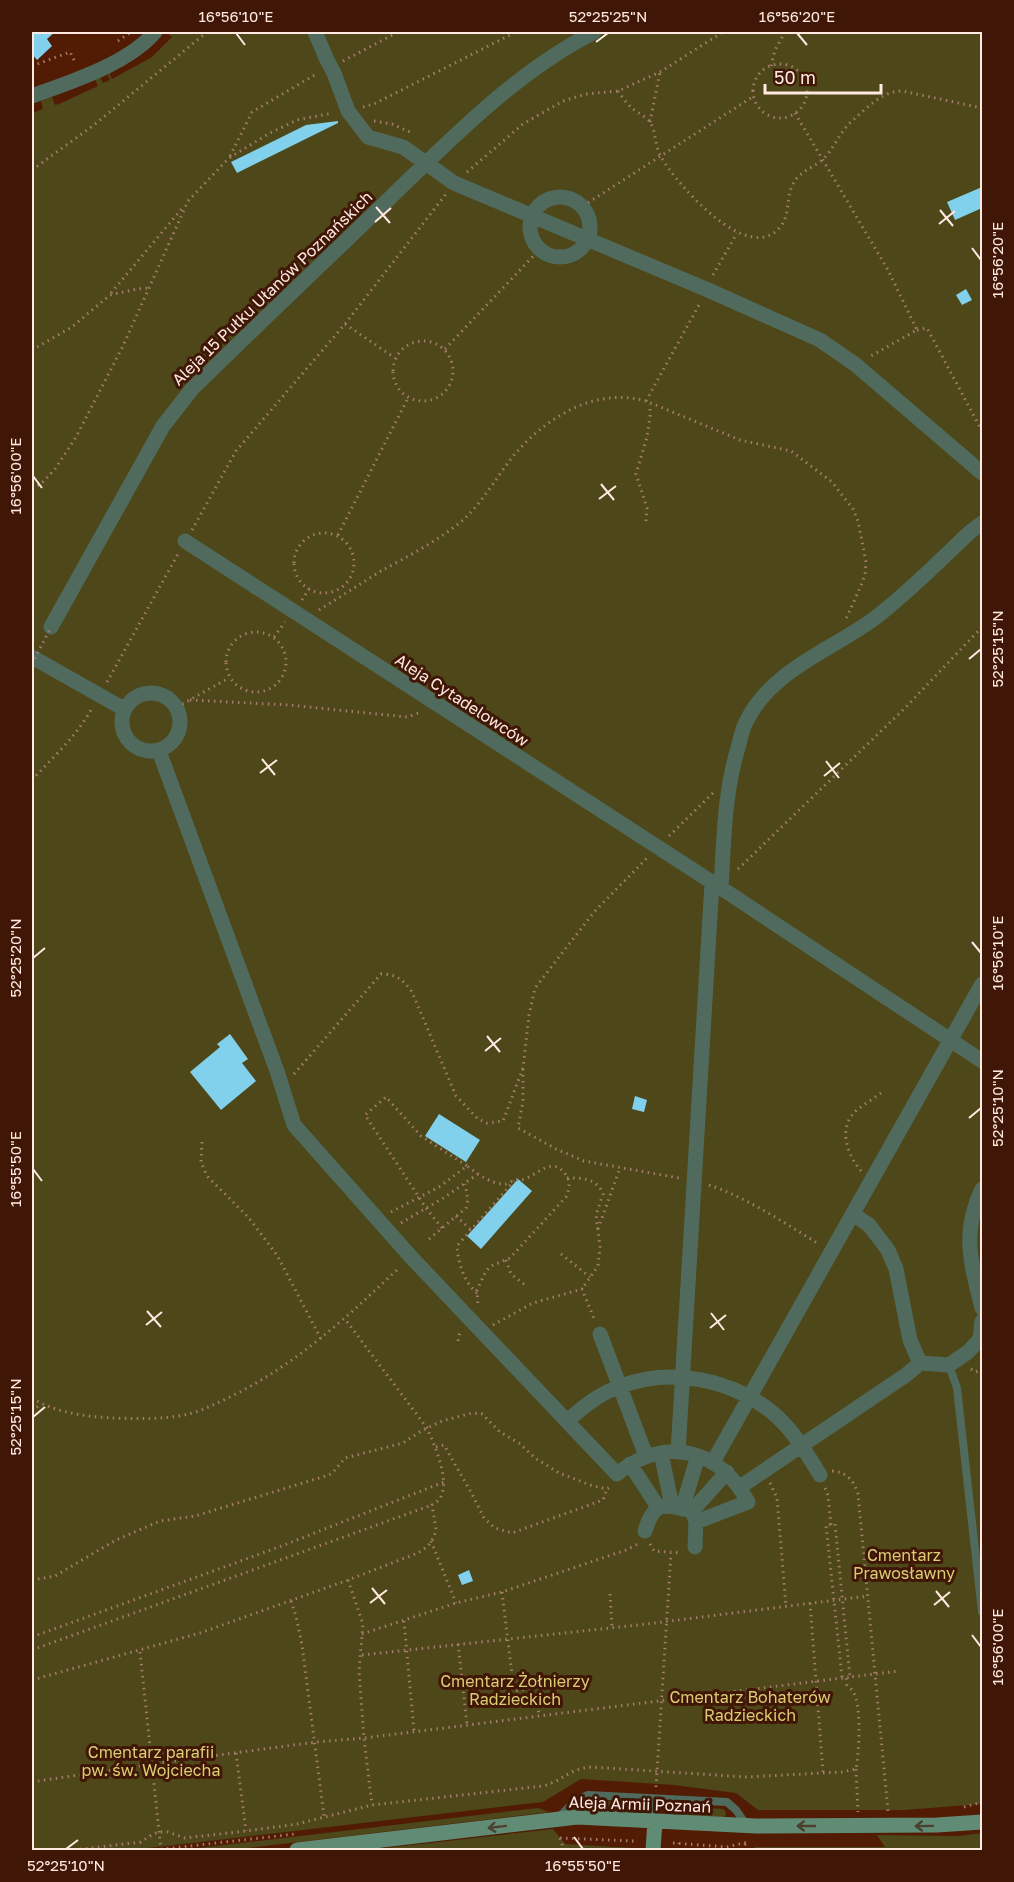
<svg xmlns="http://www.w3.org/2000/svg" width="1014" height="1882" font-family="'Golos Text',sans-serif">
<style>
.green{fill:#4d4719}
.building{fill:#81d1ec}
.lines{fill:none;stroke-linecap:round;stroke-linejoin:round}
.path{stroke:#a37c6b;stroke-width:3;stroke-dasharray:1.5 4.5;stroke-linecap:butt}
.lane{stroke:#506b5d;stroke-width:8}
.street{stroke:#506b5d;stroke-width:15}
.secondary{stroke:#608c76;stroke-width:15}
.path-bridge{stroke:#a37c6b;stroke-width:3;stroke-dasharray:1.5 4.5;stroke-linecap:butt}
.street-bridge{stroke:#506b5d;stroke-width:15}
.oneway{stroke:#4b402d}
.ticks{fill:none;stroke:#ffe9e1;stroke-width:2}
.labels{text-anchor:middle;stroke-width:6;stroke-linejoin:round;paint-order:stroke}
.street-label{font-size:16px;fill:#ffe9e1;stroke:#401706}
.park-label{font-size:16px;fill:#dace75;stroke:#401706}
.neatline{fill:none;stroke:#ffe9e1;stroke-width:2}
.ticks-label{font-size:15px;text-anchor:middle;fill:#ffe9e1}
</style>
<rect width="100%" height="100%" fill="#511c03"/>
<path class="green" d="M166 32H982V1804L904 1810H758L736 1793 674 1785 581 1779 543 1802 132 1850H32V113L43 109 41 101 52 97 55 105 59 104 98 86 95 79 100 77 103 83 110 80 107 73H109L112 79 152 57 172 37Z
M589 1800 634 1803 636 1804 637 1809 634 1811 588 1809 585 1807 584 1803Z
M678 1806 723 1809 725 1810 726 1815 723 1817 677 1815 674 1813 673 1809Z
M538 1808 549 1812 232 1850H181Z
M553 1829 565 1844 635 1848V1850H368Z
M982 1833V1850H747L756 1847H885L877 1835 959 1836Z"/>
<path class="building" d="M32 32H55L47 39 52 46 37 60 32 54Z
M338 121V123L237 173 231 162 306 125Z
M982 187V208L955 220 947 202Z
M966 289 972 300 962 305 956 295Z
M230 1034 248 1059 242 1063 256 1081 221 1110 190 1072 220 1047 217 1044Z
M635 1096 647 1100 644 1112 632 1109Z
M439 1114 480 1140 466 1162 425 1136Z
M518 1179 532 1191 481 1249 467 1236Z
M469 1570 473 1581 462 1585 458 1575Z"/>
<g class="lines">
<path class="path" d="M118 41 131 32
M343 61 398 32
M753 91a27 27 0 1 1 54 0a27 27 0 1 1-54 0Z
M32 66 70 52 76 64
M771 66 775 50 785 32
M618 91C622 97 627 104 632 108 637 113 647 117 650 122 656 131 655 147 661 157 676 183 749 268 781 226 790 214 786 199 792 186 798 172 811 169 822 160 834 150 839 132 853 120 867 108 882 91 902 91L982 108
M363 107 374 104 516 32
M795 113 888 270 917 330 869 357
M374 121 392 124 410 132
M650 122 660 72
M230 156 252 112 318 73
M32 170 94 125 207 32
M467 172 523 124 563 101 586 94 618 91 660 72 723 32
M583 206 754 96
M713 275 737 233
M111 293 184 206
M345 324 395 358
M917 330 927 328 982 431
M393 371a30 30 0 1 1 60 0a30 30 0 1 1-60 0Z
M445 349 539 250
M32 350 72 327 110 295 137 289 149 288
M646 401 700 303
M32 488 41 484 55 469 76 437 123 346 188 201 229 158 270 133 297 120 333 113
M646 521 647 508 636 474 647 437 650 416V404
M192 530 236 451 345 324 446 194
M294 563a30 30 0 1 1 60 0a30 30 0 1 1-60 0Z
M338 535 408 398
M302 600 309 589
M319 610C340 597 360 584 381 571 407 557 441 539 463 520 483 502 497 476 514 455 547 417 594 387 646 401L740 440 791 451 832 482 853 509 858 521 866 562 865 575 860 588 845 621
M226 662a30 30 0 1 1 60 0a30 30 0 1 1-60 0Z
M274 637 285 622
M107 682 178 554
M190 700 289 705 407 717 421 712
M177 707 229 678
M32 780C53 757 77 736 92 708
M669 836 713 793
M738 869 905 708 982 627
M523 1069V1101L518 1128 556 1149 584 1161 679 1178
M294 1074 381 974C397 974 403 980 412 992L456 1096 478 1119 487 1123 503 1121 523 1068 529 1015 535 988 594 912 647 858
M202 1142 201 1162 207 1176 248 1217 277 1255 321 1339
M861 1171C847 1154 837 1127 857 1110 864 1104 873 1099 881 1093
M567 1178C582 1178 597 1178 603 1194L596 1215 600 1247 598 1266 582 1289
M709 1185C748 1198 784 1223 819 1244
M391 1212 439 1187 467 1166C478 1174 492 1185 506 1184 509 1183 512 1181 515 1180 518 1179 521 1180 524 1179 538 1175 552 1155 566 1175 571 1183 569 1189 566 1197L510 1258 491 1266 486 1271 477 1290 478 1307
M456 1216 471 1230
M401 1223 445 1197 478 1174
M442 1228 426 1208 365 1115 386 1097 421 1136 467 1166
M598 1229 620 1168
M429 1239 466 1208 468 1200 465 1184
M561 1254 590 1277
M506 1260 511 1274 525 1285
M477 1293C464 1282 458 1263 457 1246L514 1181
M493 1325 533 1303 582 1289 595 1321
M458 1341 460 1331
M971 1369 975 1372 982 1370
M32 1398C55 1413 88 1417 115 1418 137 1419 158 1419 179 1416 198 1413 213 1405 230 1397 297 1364 347 1317 400 1267
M32 1411 41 1404
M436 1447 444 1445 472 1494 484 1518 495 1528 512 1533 603 1500 607 1489
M832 1471C847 1472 854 1481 858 1494L888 1811
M770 1483 777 1498 786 1606
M825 1488 828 1495 831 1525
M431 1541 456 1603
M650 1544 654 1551 681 1553
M32 1580 55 1576 116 1540 160 1521 195 1516 329 1475 334 1471 345 1458 403 1443 421 1431 442 1421 472 1413 482 1414 500 1432 519 1443 535 1458 559 1473 593 1486 607 1489 610 1487
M348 1580 363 1624 359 1671 364 1738 372 1805
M502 1592 514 1691 535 1688 539 1714
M610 1594 612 1627
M291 1601 296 1616 302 1645 324 1816
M810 1603 823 1772
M404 1621 414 1731
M362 1634 456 1603 502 1592 626 1550 638 1544
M32 1637 279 1547 444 1482
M458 1644 467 1724
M32 1650 432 1505
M140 1652 161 1850
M362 1655 647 1624 868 1596
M534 1677 535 1688
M842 1677 826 1525 835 1524 850 1677 899 1671
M32 1680 200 1633 348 1580 418 1553 428 1546 434 1537 436 1529 432 1505C457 1493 435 1447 427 1428L345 1319
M236 1753 246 1831
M856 1769 858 1812
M32 1782 152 1764 316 1742 364 1738 850 1677
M656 1787 671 1553
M964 1807 982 1802
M560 1838 634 1841
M560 1838 564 1850
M673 1843 727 1847 748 1842
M74 1850 141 1842 153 1834 159 1832H168L185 1838 246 1831 297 1824 372 1805 543 1786C563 1781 568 1769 591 1767L746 1777 842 1772 856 1769C859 1754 862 1704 853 1692 852 1689 849 1688 847 1685L846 1677
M155 1850 295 1834
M678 1850 679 1843
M741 1850 747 1842"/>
<path class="lane" d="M949 1365 957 1388 982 1612
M557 1819 575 1801 588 1795 727 1802 736 1810 747 1826
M655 1821 656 1799"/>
<path class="street" d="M315 32 327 60
M334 73 348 111 368 137 403 147 454 183 708 290 820 340 856 365 982 473
M32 96C70 82 128 64 155 32
M530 227a30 30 0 1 1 60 0a30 30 0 1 1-60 0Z
M185 541 721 888 982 1061
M51 627 163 426 192 389C257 325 324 262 390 198 453 137 515 73 594 32
M32 657 124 709
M122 722a29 29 0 1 1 58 0a29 29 0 1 1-58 0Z
M159 751 277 1071 294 1125 411 1257 617 1474C665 1435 720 1449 748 1502L696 1522
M721 888C724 841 724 794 738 748 740 740 742 730 746 722 771 670 832 650 875 618 909 592 939 561 970 532L982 523
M982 1189C961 1233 971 1263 982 1308
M853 1214 869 1225 888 1250 896 1269 910 1340 920 1363
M600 1334 646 1456
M567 1421C583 1407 600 1393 621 1386 671 1367 731 1379 773 1413 793 1430 806 1452 820 1475
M678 1452 712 883
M661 1453 672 1506
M713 1462 982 984
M630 1464 658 1507
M740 1487 906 1375 920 1363 949 1365 968 1352 980 1339 982 1321
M682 1509 698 1456
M692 1511 727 1472
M645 1531C654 1500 665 1504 692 1511L696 1522 695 1547"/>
<path class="secondary" d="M297 1850 577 1817 756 1826 937 1825 982 1822
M653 1850 655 1821"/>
<path class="path-bridge" d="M32 664 51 627"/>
<path class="street-bridge" d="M327 60 334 73"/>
</g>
<defs><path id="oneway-shaft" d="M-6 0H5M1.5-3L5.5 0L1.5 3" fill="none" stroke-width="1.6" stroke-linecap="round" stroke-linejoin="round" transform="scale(1.5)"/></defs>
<g class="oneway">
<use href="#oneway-shaft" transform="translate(806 1826) rotate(180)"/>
<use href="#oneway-shaft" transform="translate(924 1826) rotate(179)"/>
<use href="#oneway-shaft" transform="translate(497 1827) rotate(173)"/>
</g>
<path class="ticks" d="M236 33 245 45M797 33 807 45M596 42 608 33M376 207 390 223M940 210 953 226M375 222 391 208M939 224 955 211M972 248 981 260M33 476 42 488M601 484 614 500M599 499 616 486M969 659 981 649M262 759 275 775M826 761 839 778M260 773 277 760M824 776 840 763M972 942 981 953M33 958 45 948M487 1036 500 1052M485 1051 501 1038M969 1118 981 1108M33 1169 42 1181M147 1311 161 1327M711 1313 724 1330M146 1325 162 1312M710 1328 726 1315M33 1417 45 1407M372 1588 385 1604M936 1591 949 1607M370 1603 387 1590M934 1605 950 1592M972 1635 981 1647M574 1837 583 1849M66 1849 78 1840"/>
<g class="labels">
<g class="street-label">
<text transform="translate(272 288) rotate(-44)" y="6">Aleja 15 Pułku Ułanów Poznańskich</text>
<text transform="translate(462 700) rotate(33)" y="6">Aleja Cytadelowców</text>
<text transform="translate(640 1804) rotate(2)" y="6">Aleja Armii Poznań</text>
</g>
<g class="park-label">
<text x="904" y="1561">Cmentarz<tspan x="904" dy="18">Prawosławny</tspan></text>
<text x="515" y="1687">Cmentarz Żołnierzy<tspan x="515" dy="18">Radzieckich</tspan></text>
<text x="750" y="1703">Cmentarz Bohaterów<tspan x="750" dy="18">Radzieckich</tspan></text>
<text x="151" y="1758">Cmentarz parafii<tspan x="151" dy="18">pw. św. Wojciecha</tspan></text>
</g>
</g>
<rect width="1014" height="1882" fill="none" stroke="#401706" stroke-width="66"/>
<path d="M765 84v9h116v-9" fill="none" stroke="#ffe9e1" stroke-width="3"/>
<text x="774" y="84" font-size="18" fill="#ffe9e1" stroke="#401706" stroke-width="4.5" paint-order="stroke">50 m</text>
<rect x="33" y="33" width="948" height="1816" class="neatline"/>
<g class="ticks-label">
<text x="236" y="22">16°56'10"E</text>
<text x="608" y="22">52°25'25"N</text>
<text x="797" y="22">16°56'20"E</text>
<text transform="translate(998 260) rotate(-90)" y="5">16°56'20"E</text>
<text transform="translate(16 476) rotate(-90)" y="5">16°56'00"E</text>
<text transform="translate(998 649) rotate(-90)" y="5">52°25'15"N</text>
<text transform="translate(998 953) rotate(-90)" y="5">16°56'10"E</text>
<text transform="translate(16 958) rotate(-90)" y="5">52°25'20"N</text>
<text transform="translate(998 1108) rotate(-90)" y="5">52°25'10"N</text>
<text transform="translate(16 1169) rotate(-90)" y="5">16°55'50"E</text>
<text transform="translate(16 1417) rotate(-90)" y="5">52°25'15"N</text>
<text transform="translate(998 1647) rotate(-90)" y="5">16°56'00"E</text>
<text x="66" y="1871">52°25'10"N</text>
<text x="583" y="1871">16°55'50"E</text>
</g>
</svg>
